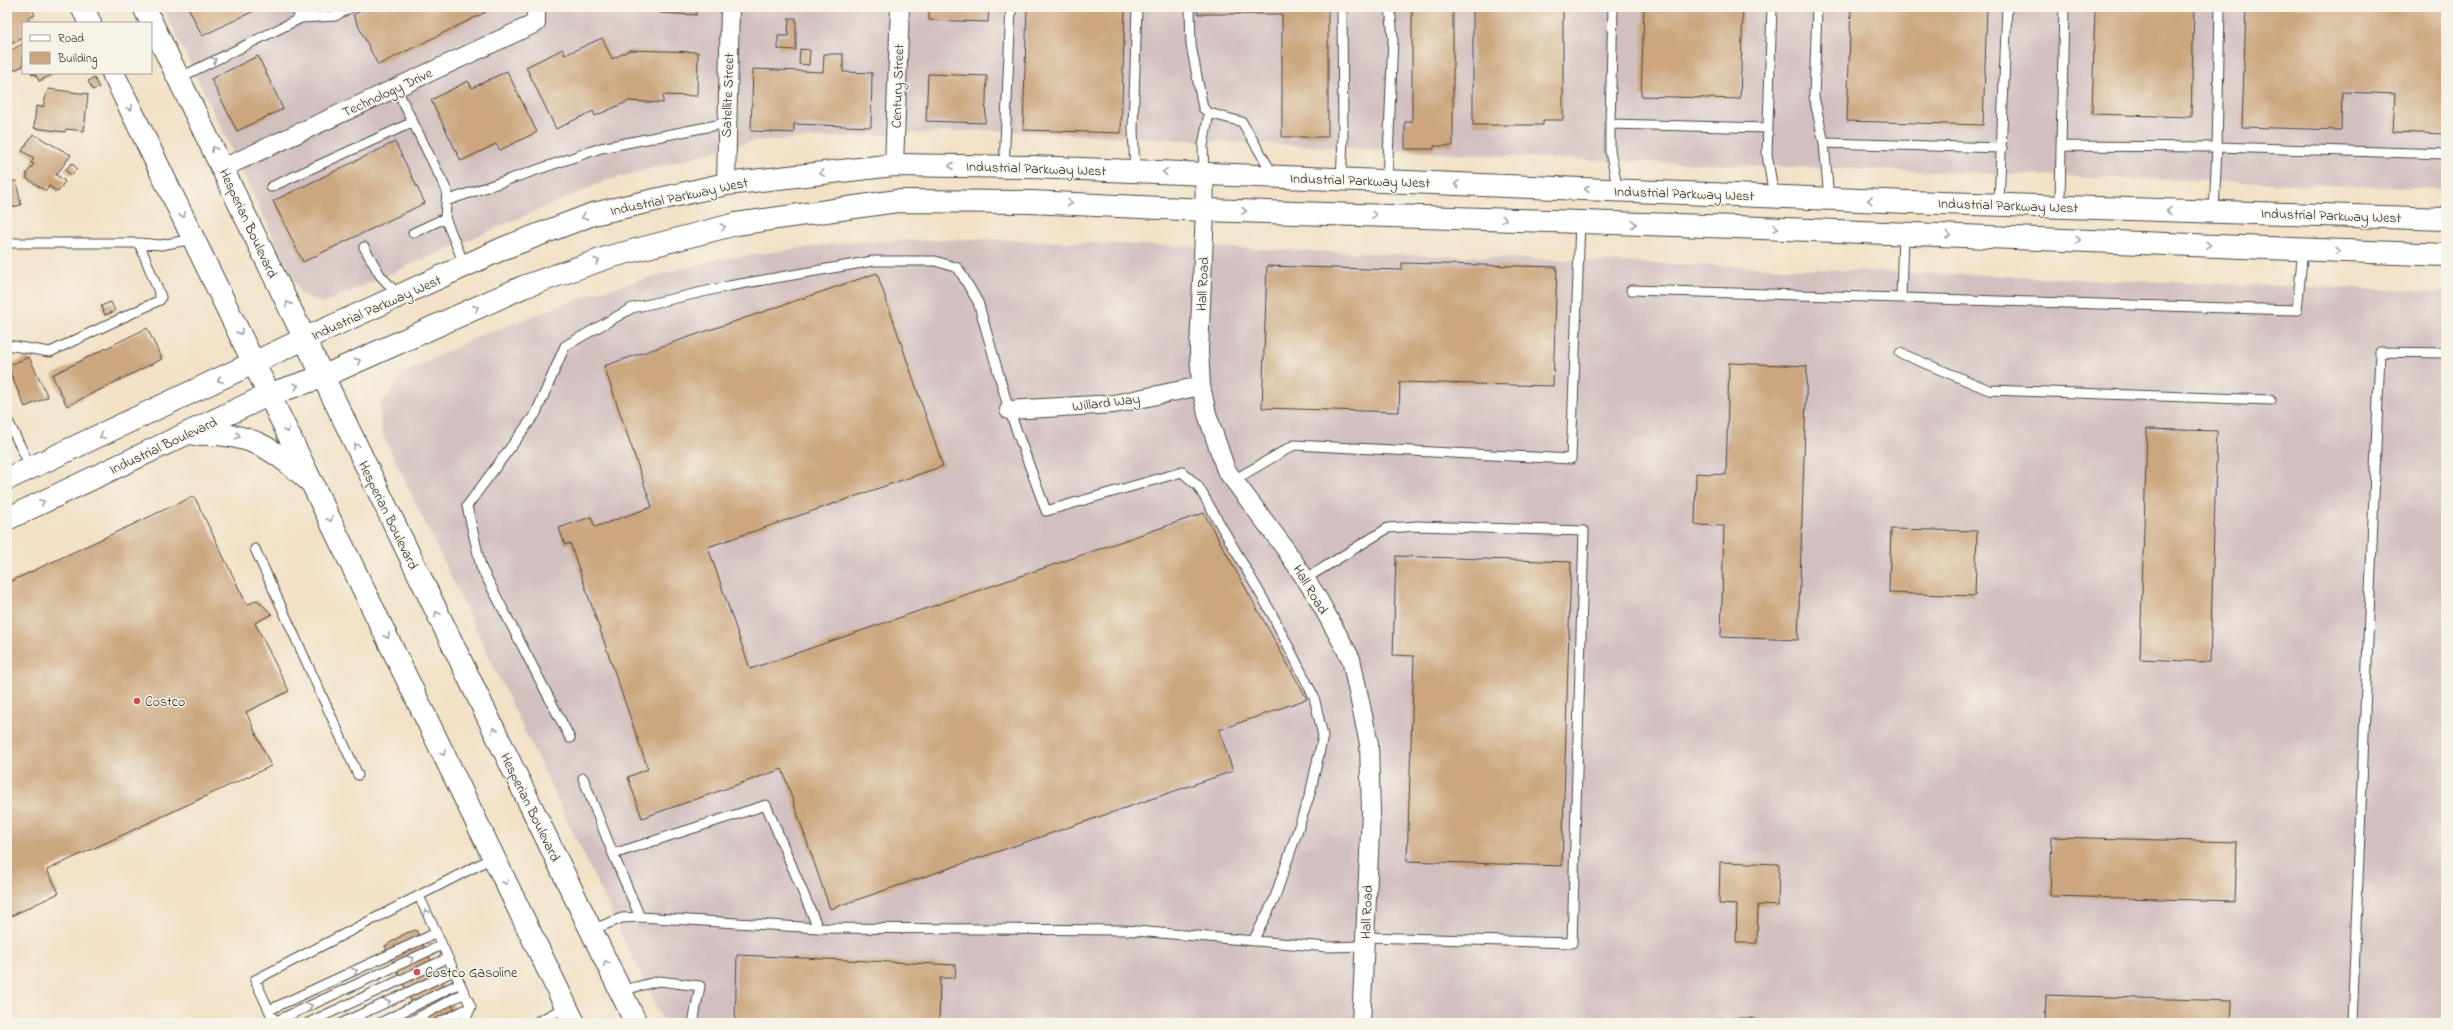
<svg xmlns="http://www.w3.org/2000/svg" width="2453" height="1030" font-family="'Indie Flower',sans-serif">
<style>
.industrial{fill:#d2bfbf}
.building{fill:#cba67e}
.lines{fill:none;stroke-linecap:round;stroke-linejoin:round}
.service-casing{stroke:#494642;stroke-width:11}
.minor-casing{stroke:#494642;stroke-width:20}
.secondary-casing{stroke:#494642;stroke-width:24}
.primary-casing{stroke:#494642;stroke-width:24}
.service{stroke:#fff;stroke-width:9}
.minor{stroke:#fff;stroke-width:18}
.secondary{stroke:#fff;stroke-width:22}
.primary{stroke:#fff;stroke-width:22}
.oneway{stroke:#a0a0a0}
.poi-dot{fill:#d1495b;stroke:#f7f3e8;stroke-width:1.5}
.labels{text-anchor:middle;stroke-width:3;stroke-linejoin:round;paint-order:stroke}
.street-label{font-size:14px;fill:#2b2b2b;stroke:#f7f3e8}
.poi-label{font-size:14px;fill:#2b2b2b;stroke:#f7f3e8;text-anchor:start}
</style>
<rect width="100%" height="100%" fill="#f7f3e8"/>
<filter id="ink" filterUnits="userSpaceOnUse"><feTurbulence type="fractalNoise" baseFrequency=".025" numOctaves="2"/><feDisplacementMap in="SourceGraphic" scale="8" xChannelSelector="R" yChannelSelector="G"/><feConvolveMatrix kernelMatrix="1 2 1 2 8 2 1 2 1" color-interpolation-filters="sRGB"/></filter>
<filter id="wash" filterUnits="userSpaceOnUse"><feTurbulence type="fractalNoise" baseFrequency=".012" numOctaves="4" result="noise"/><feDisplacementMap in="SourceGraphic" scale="16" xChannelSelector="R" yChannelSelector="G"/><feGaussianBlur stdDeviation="0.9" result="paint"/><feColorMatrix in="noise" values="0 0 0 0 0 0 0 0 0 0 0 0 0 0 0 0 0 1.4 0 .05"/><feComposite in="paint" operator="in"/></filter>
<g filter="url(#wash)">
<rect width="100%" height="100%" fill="#f2e1c6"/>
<path class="industrial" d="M163 7H2446V189L1588 160 986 130 754 141 605 181 323 303 301 294Z
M978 239 2446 292V1023H664L382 433 380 406 402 374 479 336 594 293 714 260 848 242Z"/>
<g id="blocks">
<path class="building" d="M7 7H31L35 15 28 18 30 23H23V38L7 46Z
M188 7H262L202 36Z
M369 7H483L486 12 378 65 353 15Z
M660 7H696V15L660 13Z
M929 7H989L988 22 929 20Z
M1027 7H1125L1121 133 1023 130Z
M1198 7H1328V137H1282V14H1198Z
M1412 7H1453V146H1434V149H1405V122H1412Z
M1473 7H1563V120H1543V125H1473Z
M1644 7H1743L1740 99 1641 96Z
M1851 7H1987L1983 125 1847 121Z
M2095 7H2194L2191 117 2092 114Z
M2246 7H2446V134L2393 132 2395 94 2342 92 2341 130 2242 127Z
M789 18H796V50L778 49V36H788Z
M602 38 612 59 630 50 698 52 697 96 663 95V103L629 101 595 116 593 111 556 129 526 67 563 49 565 55Z
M23 44V66L14 70 7 52Z
M800 49 810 50 809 65 799 64Z
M824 54H843V72L872 73 871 127 794 124V133L751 131 753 69 823 72Z
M258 56 283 109 237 131 211 79Z
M507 71 537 132 500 150 496 144 461 161 431 100 468 81 472 88Z
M31 73H56L39 81 35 74 32 75Z
M928 74 987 76 985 123 926 121Z
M94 78 99 87 93 90 88 81Z
M48 89 88 94 84 131 66 129 65 132 34 128 36 106 43 107Z
M33 134 71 155 56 175 65 181 58 192 49 186 46 191 26 178 28 175 26 174 34 164 31 163 34 158 22 151Z
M395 142 425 203 303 262 273 201Z
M72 163 77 169 71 175 65 170Z
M16 181 21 205 7 208V182Z
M1402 263 1557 267 1553 386 1400 382 1399 412 1262 408 1267 266 1402 270Z
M877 273 943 466 708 547 750 669 1204 513 1307 699 1219 730 1233 771 830 909 782 769 642 818 628 777 648 769 570 543 565 545 559 528 591 517 595 527 652 507 604 366Z
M111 302 115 311 105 315 101 306Z
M147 328 162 359 67 406 52 375Z
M29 357 48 397 25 407 7 366Z
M1729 363 1807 366 1798 640 1721 637 1724 526 1695 525 1696 473 1726 475Z
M2147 429 2217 431 2210 662 2140 659Z
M194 496 247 605 257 600 272 614 255 623 289 691 246 712 271 766 47 870 59 893 7 918V583Z
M1891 529 1977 531 1975 596 1889 593Z
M1396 556 1571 562 1562 866 1407 861 1414 656 1393 655Z
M2052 837 2237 842 2235 901 2050 896Z
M1720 862 1779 864 1778 906 1758 905 1757 943H1736L1737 905 1719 904Z
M416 930 461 1023H394L389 1013 412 1002 385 946 406 933Z
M737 955 956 965 955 978H940L939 1023H735Z
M2046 995 2231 1001 2230 1023H2045Z
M1252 1021 1279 1022V1023H1252Z"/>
</g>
</g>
<g filter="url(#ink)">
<use href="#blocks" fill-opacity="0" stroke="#494642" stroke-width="1"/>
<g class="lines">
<defs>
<path id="service" d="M295 7 301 18
M1190 7 1191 45 1203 108 1209 113 1242 122 1274 176
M1772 7 1767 154 1774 197
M1817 7 1814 97 1824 143 2002 148
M179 78 301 18 335 16 352 7
M396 88 447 191 445 218 465 266
M1610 124 1613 7
M1824 143 1829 199
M2061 146 2064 7
M1004 167 1011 7
M1135 171 1133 129 1137 7
M1204 174 1203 146 1209 113
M1341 180 1343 138 1342 7
M1387 182 1393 38 1390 7
M271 187 413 122
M1618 191 1610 151V124L1768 128
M446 201 601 148 727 123
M1999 203 2007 7
M2060 207 2061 146 2217 147 2220 7
M2214 212 2217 147 2446 154
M413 233 445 218
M1903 234 1901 298 2297 310 2303 249
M7 243H139L161 297 160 300 50 352 7 345
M139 243 161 245 193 239
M364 247 380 275 399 296
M1631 290 1901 298
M1900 353 1989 390 2271 400
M7 419 31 468
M1234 480 1294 445 1571 459 1580 222
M255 549 358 775
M1305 579 1388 528 1417 526 1584 531 1572 943 1365 937
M570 738 481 567 467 506 536 413 565 346 632 308 729 286 873 261H935L958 268 978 302 1009 410 1046 511 1182 472 1198 486 1272 614 1314 697 1323 736 1310 794 1274 900 1253 941
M583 778 613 854 766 805 818 928 640 917 622 918 591 930
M613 854 640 917
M419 896 471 1007 464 1023
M818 928 1124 930 1328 947 1364 946
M620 991 659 981 700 986 694 1018 696 1023
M269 1010 436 933
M274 1022 442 945
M275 1023 255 980 494 857
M308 1023 448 958
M342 1023 454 971
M380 1023 460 983
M408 1023 464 993
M438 1023 471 1007
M535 1023 566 1007
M1717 1023H1753
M2352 1023 2380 352 2446 353"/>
<path id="minor" d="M894 165 900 7
M223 168 536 23V7
M1204 174 1205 210 1199 351 1201 386 1207 414 1226 470 1284 547 1316 595 1351 659 1369 744 1371 812 1361 1023
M726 184 730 7
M1009 410 1114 404 1201 386"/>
<path id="secondary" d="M194 434C251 431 272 448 313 484
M7 479 304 339 504 248 593 214 726 184 894 165 1031 167 1909 202 2446 219
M7 519 270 394 322 377 523 287 609 257 736 224 897 201 1031 202 1205 210 1737 227 2446 255"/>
<path id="primary" d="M82 7 90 23
M144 7 636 1023
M113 73 574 1023"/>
</defs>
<use href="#service" class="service-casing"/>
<use href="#minor" class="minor-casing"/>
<use href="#secondary" class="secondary-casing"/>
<use href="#primary" class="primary-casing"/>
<use href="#service" class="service"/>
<use href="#minor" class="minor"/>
<use href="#secondary" class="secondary"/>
<use href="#primary" class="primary"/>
</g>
<defs><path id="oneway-chevron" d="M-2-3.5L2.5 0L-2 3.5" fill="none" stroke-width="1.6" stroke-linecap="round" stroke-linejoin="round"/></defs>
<g class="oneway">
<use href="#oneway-chevron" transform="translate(214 60) rotate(-25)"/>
<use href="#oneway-chevron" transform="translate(130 108) rotate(64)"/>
<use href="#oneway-chevron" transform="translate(214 149) rotate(-116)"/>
<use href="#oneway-chevron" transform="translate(951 166) rotate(-179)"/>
<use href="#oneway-chevron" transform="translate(1165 172) rotate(-178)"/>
<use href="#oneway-chevron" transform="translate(822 173) rotate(174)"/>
<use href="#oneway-chevron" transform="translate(1457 184) rotate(-178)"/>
<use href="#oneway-chevron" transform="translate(1587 189) rotate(-178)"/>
<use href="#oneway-chevron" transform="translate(1870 200) rotate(-178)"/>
<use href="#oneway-chevron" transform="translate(1070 203) rotate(3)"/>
<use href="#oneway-chevron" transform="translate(1244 211) rotate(2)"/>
<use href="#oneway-chevron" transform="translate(2169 211) rotate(-178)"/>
<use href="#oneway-chevron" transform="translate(183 215) rotate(64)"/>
<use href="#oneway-chevron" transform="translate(1374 215) rotate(2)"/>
<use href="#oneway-chevron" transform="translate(584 217) rotate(159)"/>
<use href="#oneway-chevron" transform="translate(1504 219) rotate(2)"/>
<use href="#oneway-chevron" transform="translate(1634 224) rotate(2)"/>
<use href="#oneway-chevron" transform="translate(723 227) rotate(-14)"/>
<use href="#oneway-chevron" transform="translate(1776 228) rotate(2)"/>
<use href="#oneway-chevron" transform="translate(1948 235) rotate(2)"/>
<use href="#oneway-chevron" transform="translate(2078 240) rotate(2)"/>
<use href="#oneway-chevron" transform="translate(2208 245) rotate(2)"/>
<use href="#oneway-chevron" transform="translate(2338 251) rotate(2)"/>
<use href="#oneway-chevron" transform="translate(597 261) rotate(-20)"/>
<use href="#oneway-chevron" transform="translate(288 304) rotate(-115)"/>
<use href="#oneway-chevron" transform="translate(476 308) rotate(-24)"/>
<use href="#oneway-chevron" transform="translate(240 332) rotate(64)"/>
<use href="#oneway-chevron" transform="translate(358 361) rotate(-24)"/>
<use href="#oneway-chevron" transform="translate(220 380) rotate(155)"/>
<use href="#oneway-chevron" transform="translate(296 386) rotate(-18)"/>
<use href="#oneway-chevron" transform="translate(287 430) rotate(64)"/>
<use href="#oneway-chevron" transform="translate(102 436) rotate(155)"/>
<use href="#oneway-chevron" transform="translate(238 436) rotate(15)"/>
<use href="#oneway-chevron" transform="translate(356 446) rotate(-116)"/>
<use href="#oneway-chevron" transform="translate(42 502) rotate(-25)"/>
<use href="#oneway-chevron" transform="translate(330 519) rotate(64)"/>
<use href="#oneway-chevron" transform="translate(437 614) rotate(-116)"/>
<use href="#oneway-chevron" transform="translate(387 636) rotate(64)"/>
<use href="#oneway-chevron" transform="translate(494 730) rotate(-116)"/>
<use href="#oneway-chevron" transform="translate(443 753) rotate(64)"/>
<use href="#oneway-chevron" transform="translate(506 882) rotate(64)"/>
<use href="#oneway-chevron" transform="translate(426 912) rotate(-116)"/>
<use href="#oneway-chevron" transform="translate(411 959) rotate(-26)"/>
<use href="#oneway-chevron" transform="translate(606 963) rotate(-116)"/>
<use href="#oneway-chevron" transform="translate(355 971) rotate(-25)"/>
<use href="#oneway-chevron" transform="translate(388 1002) rotate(-25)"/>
<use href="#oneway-chevron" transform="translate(310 1006) rotate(-24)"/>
</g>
</g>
<g class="poi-dot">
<circle cx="137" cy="701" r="4"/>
<circle cx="417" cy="972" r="4"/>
</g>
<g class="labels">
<g class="street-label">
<text transform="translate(897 86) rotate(-88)" y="5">Century Street</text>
<text transform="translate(387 92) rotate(-25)" y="5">Technology Drive</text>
<text transform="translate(727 95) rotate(-88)" y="5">Satellite Street</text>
<text transform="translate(1036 168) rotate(2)" y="5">Industrial Parkway West</text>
<text transform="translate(1360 180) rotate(2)" y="5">Industrial Parkway West</text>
<text transform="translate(1684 193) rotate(2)" y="5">Industrial Parkway West</text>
<text transform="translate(679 196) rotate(-12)" y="5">Industrial Parkway West</text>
<text transform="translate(2008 205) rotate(2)" y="5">Industrial Parkway West</text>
<text transform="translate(2331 215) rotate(2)" y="5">Industrial Parkway West</text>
<text transform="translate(249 223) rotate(65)" y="5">Hesperian Boulevard</text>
<text transform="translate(1202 284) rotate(-87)" y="5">Hall Road</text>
<text transform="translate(376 307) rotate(-24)" y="5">Industrial Parkway West</text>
<text transform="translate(1106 402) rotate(-7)" y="5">Willard Way</text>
<text transform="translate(163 445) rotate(-25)" y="5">Industrial Boulevard</text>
<text transform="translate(389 515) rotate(64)" y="5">Hesperian Boulevard</text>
<text transform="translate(1311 589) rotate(59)" y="5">Hall Road</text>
<text transform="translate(531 807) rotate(64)" y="5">Hesperian Boulevard</text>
<text transform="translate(1366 912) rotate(-88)" y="5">Hall Road</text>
</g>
<g class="poi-label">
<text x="145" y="706">Costco</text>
<text x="425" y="977">Costco Gasoline</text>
</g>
</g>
<rect width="2453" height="1030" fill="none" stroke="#f7f3e8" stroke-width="24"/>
<rect x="22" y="22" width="130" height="52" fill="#f7f3e8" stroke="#a5a39c"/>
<rect x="30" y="35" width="20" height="6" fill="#ffffff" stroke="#a5a39c"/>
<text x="58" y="42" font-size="12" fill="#2b2b2b">Road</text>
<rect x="30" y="52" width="20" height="12" fill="#cba67e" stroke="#a5a39c"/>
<text x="58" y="62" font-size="12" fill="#2b2b2b">Building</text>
</svg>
